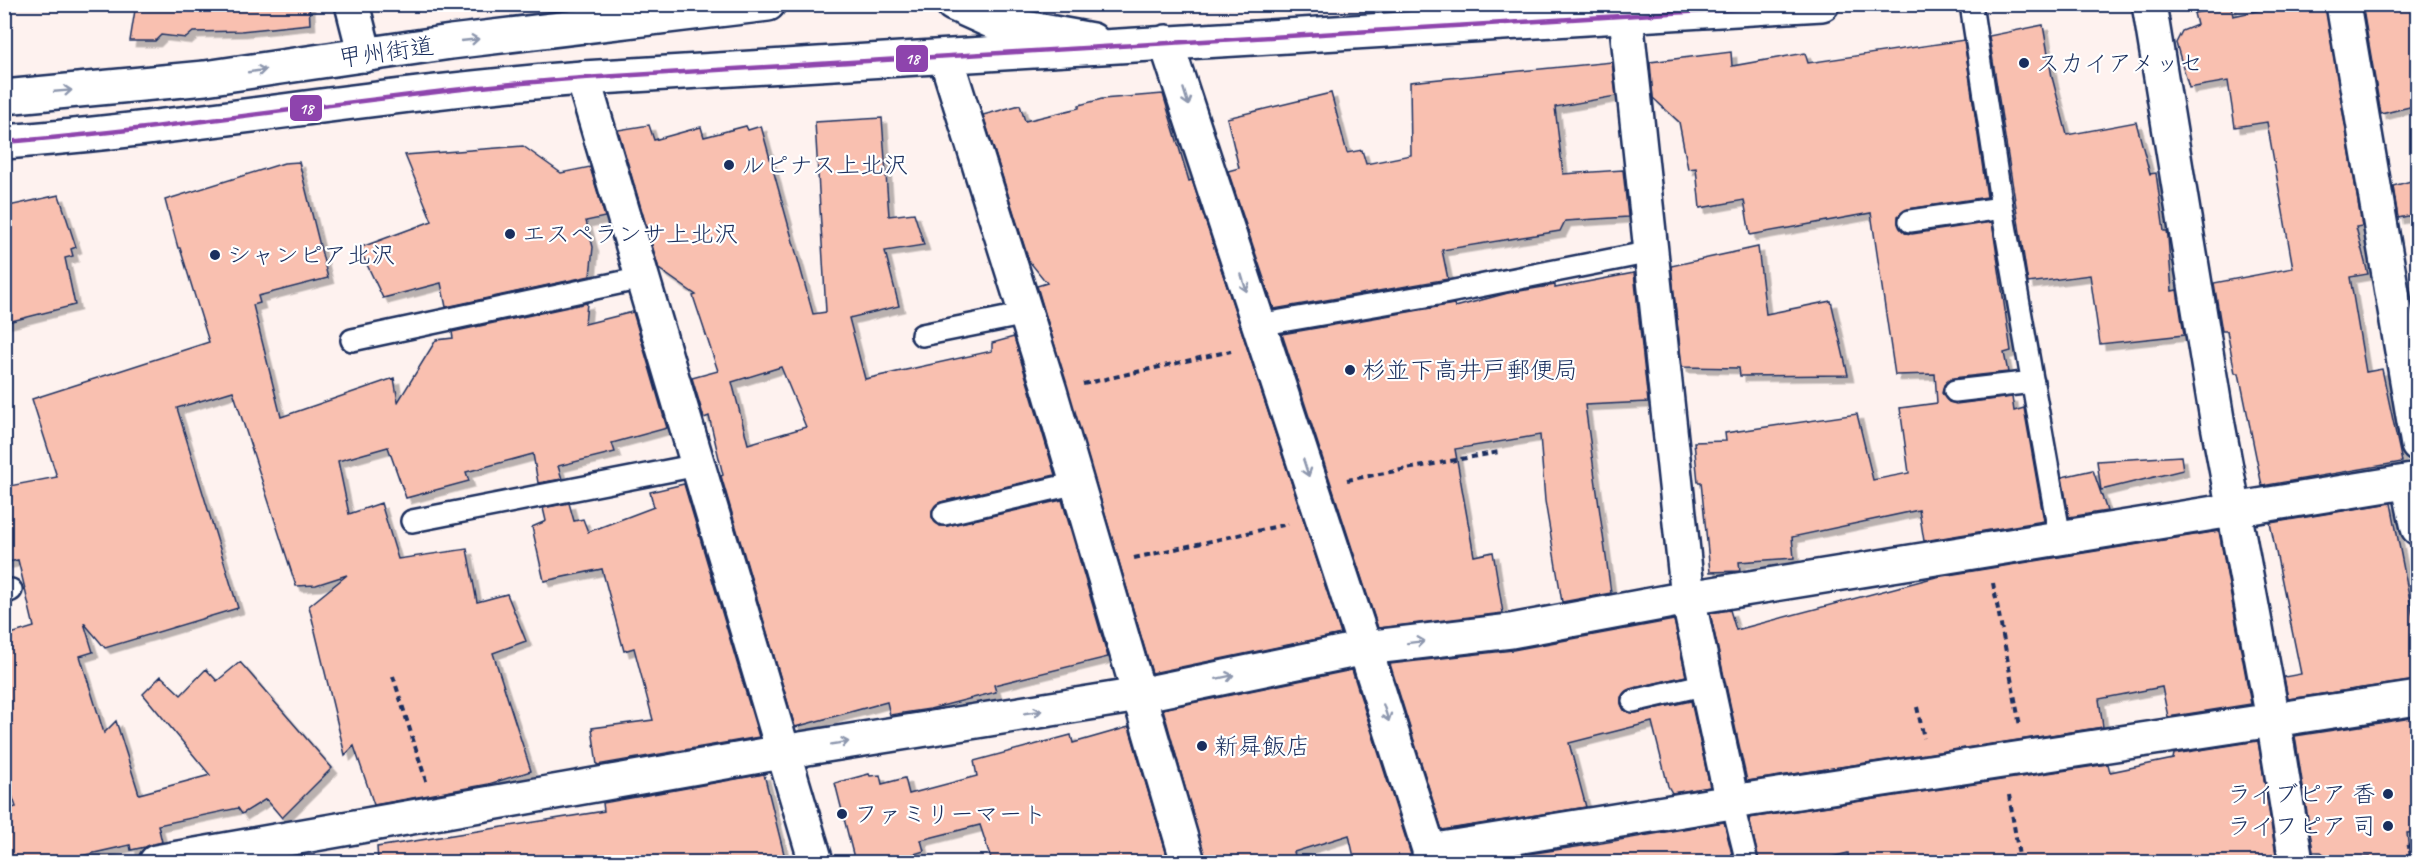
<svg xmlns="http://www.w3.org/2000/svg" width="2422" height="867" font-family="Caveat,'Klee One',sans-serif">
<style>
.building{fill:#f9c0b0;stroke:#1b2f5e;stroke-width:1.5;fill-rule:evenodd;filter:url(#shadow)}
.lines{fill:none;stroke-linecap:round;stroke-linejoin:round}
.service-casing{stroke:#1b2f5e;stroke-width:26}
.minor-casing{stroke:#1b2f5e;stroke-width:38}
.primary-casing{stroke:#1b2f5e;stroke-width:38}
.trunk-casing{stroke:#1b2f5e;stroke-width:38}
.path{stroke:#1b2f5e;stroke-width:4;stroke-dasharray:6 4.5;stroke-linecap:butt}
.service{stroke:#fff;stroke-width:21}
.minor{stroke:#fff;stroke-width:33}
.primary{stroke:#fff;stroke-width:33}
.trunk{stroke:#fff;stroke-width:33}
.bus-1-casing{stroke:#fff;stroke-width:9}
.bus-1{stroke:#8e44ad;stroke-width:4.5}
.oneway{stroke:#8d97ae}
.poi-dot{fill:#1b2f5e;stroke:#fff;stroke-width:2}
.labels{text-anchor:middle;stroke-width:4.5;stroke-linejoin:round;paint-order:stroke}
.street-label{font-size:24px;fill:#1b2f5e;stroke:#fff}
.poi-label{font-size:24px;fill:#1b2f5e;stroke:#fff;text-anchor:start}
.line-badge{stroke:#fff;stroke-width:2}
.badge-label{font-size:16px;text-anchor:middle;font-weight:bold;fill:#fff}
</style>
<defs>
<filter id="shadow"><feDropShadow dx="5.5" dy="5.5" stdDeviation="0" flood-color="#0004"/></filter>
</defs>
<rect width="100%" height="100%" fill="#fef2ef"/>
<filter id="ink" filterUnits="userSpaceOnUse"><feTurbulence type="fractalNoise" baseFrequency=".0167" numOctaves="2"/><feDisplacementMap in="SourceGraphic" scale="12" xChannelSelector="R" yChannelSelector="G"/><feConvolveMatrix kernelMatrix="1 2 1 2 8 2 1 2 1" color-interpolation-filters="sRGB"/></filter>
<g filter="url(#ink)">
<path class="building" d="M136 4H309L310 24 241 31 193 32 186 38 161 35 155 41H130Z
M2288 4H2325L2362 226 2356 227 2368 274 2350 277 2366 372 2382 369 2402 462 2262 486 2239 373H2235L2227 331H2222L2214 283 2293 268 2267 122 2235 127 2228 81 2189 88 2176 43 2182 31 2197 25 2194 13 2231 6 2233 16Z
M2362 4H2418V105L2381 114Z
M2043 25 2052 77 2067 135 2136 122 2150 174 2156 173 2164 231H2167L2168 237 2172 291 2177 290 2184 335 2100 344 2090 275 2028 283 1989 36Z
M1964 40 1987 197 1908 209 1898 216V223L1905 233 1912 234 1992 222 2011 351 2004 353 2008 372 1953 378 1944 385 1942 393 1949 402 1956 404 2012 397 2014 411 2024 408 2044 521 1924 541 1919 510 1792 537 1794 558 1739 562 1740 571 1710 572 1701 482H1698L1694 442 1726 441 1725 433 1857 414 1873 480 1909 473 1900 408 1937 403 1935 374 1895 375 1871 213 1750 235 1744 200 1700 208 1696 168 1688 169 1679 122 1653 98 1650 62 1731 52 1732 66 1805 53 1808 63Z
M1612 62 1616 96 1555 107 1563 174 1623 170 1628 217 1565 221 1560 231 1442 250 1448 279 1274 309 1228 171 1239 168 1227 118 1331 93 1347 153 1362 150 1366 164 1411 155 1410 82Z
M1163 94 1189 181 1192 180 1341 634 1152 673 1037 286 1047 283 1029 261 983 115 1020 105 1025 121 1079 108V105L1102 99Z
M882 118 889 216 914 213 924 245 885 251 899 306 849 318 865 379 992 351V343L1014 337 1055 475 941 502 932 510V517L940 526H947L1062 500 1108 657 994 685 996 692 930 709 890 715 887 702 795 727 721 476 723 475 709 416 704 418 692 378 718 371 693 296 696 295 659 269 618 130 649 125 654 140 701 127 704 137 746 126 748 130 761 126 813 314 826 312 815 122ZM781 367 806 427 748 444 732 382Z
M523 146 561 173 590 167 605 217 586 221 593 247 590 276 446 307 441 283 383 298 359 248 432 221 405 155Z
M299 162 328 278 258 296 260 303 253 305 281 417 394 378 398 402 436 340 453 338 452 332 587 303 585 324 633 312 667 428 612 443 615 452 558 466 562 479 538 483 533 454 466 472 469 481 406 498 388 447 338 461 349 514 381 503 398 559 467 549 477 602 507 594 526 641 493 653 531 771 489 784 374 805 354 746 345 755 309 606 347 575 316 585 296 586 233 391 177 408 238 608 105 648 84 623 93 652 80 656 104 733 116 721 139 794 210 775 143 694 161 676 181 695 206 669 217 681 240 662 332 768 282 818 266 799 242 814 238 808 158 825 162 842 145 847 131 850 130 845 54 862H11L4 841V810L16 807 4 772V636L34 627 18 560 4 563V487L57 477 32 399 209 342 180 248H178L165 200 284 163Z
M2418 179V214L2398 218 2393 186Z
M59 195 76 247 71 249 73 256 65 258 75 305 4 323V207Z
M1758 247 1766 314 1831 301 1848 375 1740 376 1739 368 1682 367 1671 266Z
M1634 273 1648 402 1585 405 1611 593 1562 602 1545 501 1540 435 1455 449 1474 556 1493 552 1503 613 1378 628 1282 334 1454 304 1455 307 1508 293 1555 285V288Z
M2181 456 2183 470 2101 490 2097 461Z
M2093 470 2107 511 2069 517 2062 477Z
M684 484 759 737 597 765 592 728 653 720 634 648 624 651 602 569 544 581 532 527 546 521 543 508 569 503 574 521 583 519 588 532 654 507 650 492Z
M2391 503 2418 642V680L2288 699 2284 677 2301 674 2270 523Z
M2219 531 2251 704 2168 717 2162 687 2099 699 2103 727 1747 781 1710 613 1730 610 1736 630 1936 577Z
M1674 620 1686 676 1630 689 1621 697V703L1624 710 1635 713 1691 701 1710 787 1672 793 1668 786 1652 722 1569 743 1586 807 1442 830 1390 664 1513 650Z
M1352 670 1413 861 1355 862 1349 835 1294 852 1297 862H1206L1163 709Z
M2418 717V832L2407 833 2410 862H2370V857L2329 858 2321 852H2313L2295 736Z
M1129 727 1169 862H992L980 825 921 840 924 851 889 862H855L835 783 869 774 870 776 880 775 882 784 905 778 909 794 977 776 974 761 1071 735 1073 743Z
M2258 741 2276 855H2272L2274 862H1849L1848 853 1812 862H1759L1749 818 2108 764 2110 772 2173 759 2174 754Z
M764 774 786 862H378L377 847 604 811 603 803Z
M1724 822 1734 862H1475L1596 844Z"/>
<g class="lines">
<defs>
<path id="service" d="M1971 4 2002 208 2060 538
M1910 221 2002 208
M1258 325 1444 293 1651 252
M922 335 1026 314
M352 340 642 278
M1955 391 2033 382
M944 514 1077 483
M412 521 698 465
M4 593 11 590
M1633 701 1707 684
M1732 802 1747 862"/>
<path id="minor" d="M352 4 365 55
M2149 4 2218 425 2273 719 2296 862
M2343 4 2418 445
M1626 17 1688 598 1732 802
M1166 42 1365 648 1433 862
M946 58 1050 391 1188 862
M583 78 816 862
M2408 482 2418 528
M1429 851 1732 802 2418 698
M156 862 782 752 1139 695 1365 648 1511 631 1688 598 2418 480"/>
<path id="primary" d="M953 4 993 22 1092 40"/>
<path id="trunk" d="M4 97 205 78 451 42 768 4
M4 142C198 127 389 92 583 78L1822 4"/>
</defs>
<use href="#service" class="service-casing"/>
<use href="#minor" class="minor-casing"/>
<use href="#primary" class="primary-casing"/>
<use href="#trunk" class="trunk-casing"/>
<path class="path" d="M1083 384 1231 351
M1347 480 1499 452
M1134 558 1288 524
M1993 583 2020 726
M393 676 426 781
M1917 707 1924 738
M2009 795 2020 862
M2406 847 2418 845"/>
<use href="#service" class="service"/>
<use href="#minor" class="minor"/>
<use href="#primary" class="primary"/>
<use href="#trunk" class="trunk"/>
<defs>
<path id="bus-1" d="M4 142C198 127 389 92 583 78L1822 4"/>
</defs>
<use href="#bus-1" class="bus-1-casing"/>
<use href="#bus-1" class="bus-1"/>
</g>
<defs><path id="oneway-shaft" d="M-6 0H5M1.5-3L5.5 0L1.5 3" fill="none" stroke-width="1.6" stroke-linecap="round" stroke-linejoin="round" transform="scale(1.5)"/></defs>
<g class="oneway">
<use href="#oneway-shaft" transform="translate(470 40) rotate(-6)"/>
<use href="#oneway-shaft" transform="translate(257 71) rotate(-8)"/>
<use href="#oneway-shaft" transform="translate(63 91) rotate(-5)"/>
<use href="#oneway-shaft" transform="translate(1186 97) rotate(73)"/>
<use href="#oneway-shaft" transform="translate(1244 283) rotate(73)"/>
<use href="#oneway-shaft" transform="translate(1306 468) rotate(72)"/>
<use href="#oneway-shaft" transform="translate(1416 642) rotate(-7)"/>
<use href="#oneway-shaft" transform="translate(1225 677) rotate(-12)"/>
<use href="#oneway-shaft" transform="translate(1033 712) rotate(-9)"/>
<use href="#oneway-shaft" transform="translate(1386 713) rotate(72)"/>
<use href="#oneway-shaft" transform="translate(840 743) rotate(-9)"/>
</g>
</g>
<g class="poi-dot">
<circle cx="2024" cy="63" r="6"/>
<circle cx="729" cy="165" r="6"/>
<circle cx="510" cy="234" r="6"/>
<circle cx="215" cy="255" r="6"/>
<circle cx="1350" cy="370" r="6"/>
<circle cx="1202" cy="746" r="6"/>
<circle cx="2388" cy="794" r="6"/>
<circle cx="842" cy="814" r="6"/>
<circle cx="2388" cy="826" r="6"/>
</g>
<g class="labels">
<g class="street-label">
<text transform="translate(386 52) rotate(-8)" y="8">甲州街道</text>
</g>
<g class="poi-label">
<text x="2036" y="71">スカイアメッセ</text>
<text x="741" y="173">ルピナス上北沢</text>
<text x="522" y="242">エスペランサ上北沢</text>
<text x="227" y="263">シャンピア北沢</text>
<text x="1362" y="378">杉並下高井戸郵便局</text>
<text x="1214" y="754">新曻飯店</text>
<text x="2376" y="802" text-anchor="end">ライブピア 香</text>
<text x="854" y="822">ファミリーマート</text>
<text x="2376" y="834" text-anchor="end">ライフピア 司</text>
</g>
</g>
<g class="line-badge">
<rect x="895" y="44" width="34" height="29" rx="6" fill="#8e44ad"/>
<rect x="289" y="94" width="34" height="28" rx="6" fill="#8e44ad"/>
</g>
<g class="badge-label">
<text x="912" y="64">18</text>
<text x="306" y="114">18</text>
</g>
<rect width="2422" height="867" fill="none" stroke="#fff" stroke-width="24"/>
<rect x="12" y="12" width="2398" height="843" fill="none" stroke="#1b2f5e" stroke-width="2" filter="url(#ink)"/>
</svg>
